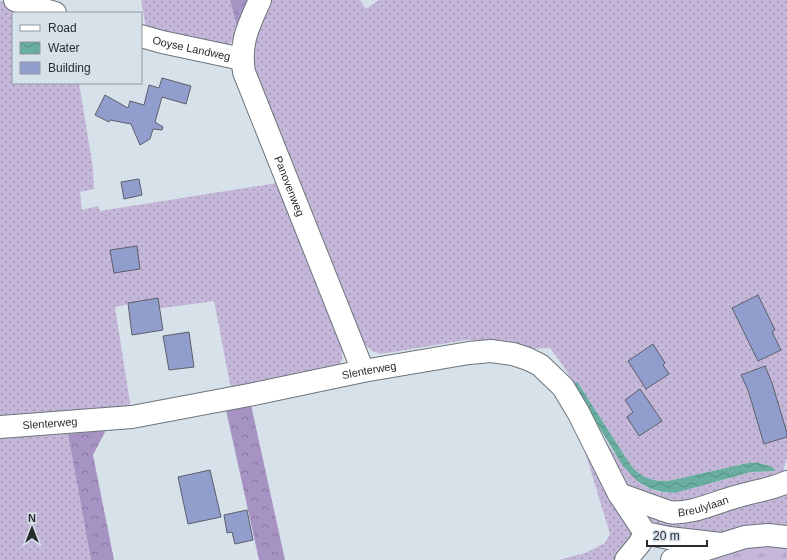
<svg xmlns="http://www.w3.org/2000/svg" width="787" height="560" font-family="Arial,sans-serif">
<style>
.grass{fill:url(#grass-dots);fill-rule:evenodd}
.forest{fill:url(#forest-crowns)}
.park{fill:url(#park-tufts)}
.water{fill:url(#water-waves)}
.building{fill:#919ecd;stroke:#5c5f69}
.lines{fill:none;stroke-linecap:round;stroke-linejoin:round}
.street-casing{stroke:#6c757c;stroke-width:24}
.street{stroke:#fff;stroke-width:22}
.labels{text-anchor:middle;stroke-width:3;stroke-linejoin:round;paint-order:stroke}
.street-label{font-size:11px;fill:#282c2f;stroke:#d7e1ea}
</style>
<defs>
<pattern id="grass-dots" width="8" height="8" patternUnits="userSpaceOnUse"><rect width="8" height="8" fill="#c4b7d9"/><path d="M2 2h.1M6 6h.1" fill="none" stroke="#9f95b0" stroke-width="1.8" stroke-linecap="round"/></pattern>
<pattern id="forest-crowns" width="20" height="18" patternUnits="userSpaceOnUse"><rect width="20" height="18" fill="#a693c3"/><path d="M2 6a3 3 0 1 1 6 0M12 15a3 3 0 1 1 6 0" fill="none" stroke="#87789f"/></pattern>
<pattern id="park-tufts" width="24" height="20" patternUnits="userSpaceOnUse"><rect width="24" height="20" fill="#c4b7d9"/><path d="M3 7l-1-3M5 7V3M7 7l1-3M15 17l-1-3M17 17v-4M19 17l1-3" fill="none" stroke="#9f95b0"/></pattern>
<pattern id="water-waves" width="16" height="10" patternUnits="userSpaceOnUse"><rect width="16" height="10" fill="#6aaea2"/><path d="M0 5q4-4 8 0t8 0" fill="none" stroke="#578e84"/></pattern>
</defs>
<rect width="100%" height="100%" fill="#d7e1ea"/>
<path class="grass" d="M141 0H230L238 31 235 38 229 45 147 34Z
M270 0H360L366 9 379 0H787V458L782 474 672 505 629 488 570 384 572 380 562 364 550 348 532 349 486 341 466 340 381 354 372 351 361 341 253 77 254 39ZM578 383 630 464C640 477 652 482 668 481L748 463C756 462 769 464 775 469L774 471 751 472 675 493C665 493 654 492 645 486 619 470 590 413 573 385Z
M0 1 31 13H13V83H79L93 168 94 189 80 192 82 210 98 206 100 211 277 183 342 345V360L337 367 231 389 214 301 156 309 154 299 115 307 131 409 0 419Z
M497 357 545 376 634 531 621 560H559L585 553 605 543 610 534 582 442 554 393 536 375Z
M68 434 91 560H0V436L15 437Z
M787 490V528L712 535 651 526 633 504 651 518 680 519Z"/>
<path class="forest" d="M230 0H251L238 31Z
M251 405 285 560H259L226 410Z
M106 430 93 455 114 560H91L68 434Z"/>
<path class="park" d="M768 545 787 547V560H695L726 550Z"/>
<path class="water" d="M576 382 578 383 630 464C640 477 652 482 668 481L748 463C756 462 769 464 775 469L774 471 751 472 675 493 663 492 651 489 637 481 623 466 573 385Z"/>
<path class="building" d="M162 78 191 86 186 104 162 97 155 122 163 127 162 130 153 129 150 139 140 145 131 124 110 120 109 122 95 115 105 95 128 108 130 101 144 105 149 85 159 88Z
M139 179 142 195 124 199 121 182Z
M137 246 140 269 114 273 110 250Z
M758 295 775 330 772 332 781 350 758 361 732 308Z
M158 298 163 330 132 335 128 303Z
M189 332 194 367 169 370 163 336Z
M653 344 665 363 663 365 669 374 646 389 628 361Z
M765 366 772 383 787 433V437L764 444 748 390 741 375Z
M640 389 662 421 639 436 627 417 633 412 625 400Z
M210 470 221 517 188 524 178 477Z
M247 510 253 540 235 544 232 532 227 533 224 515Z"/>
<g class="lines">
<defs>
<g id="street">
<path d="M15 0 34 7 55 13"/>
<path id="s1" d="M260 0C249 25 239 43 244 72L363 371"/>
<path id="s2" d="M141 36 162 42 242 59"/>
<path id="s3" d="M0 427 132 417 254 394 363 371 469 353 491 351 513 354 528 359 540 365 563 387 578 412 619 494 645 533 669 538 721 544"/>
<path id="s4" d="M619 494 669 512C691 515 718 501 739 496 755 491 772 489 787 482"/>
<path d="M626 560 640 543 645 533"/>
<path d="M672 560 745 537 768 535 787 537"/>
</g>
</defs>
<use href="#street" class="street-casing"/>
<use href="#street" class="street"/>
</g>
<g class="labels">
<g class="street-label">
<text dy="4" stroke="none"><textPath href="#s2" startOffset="52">Ooyse Landweg</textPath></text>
<text dy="4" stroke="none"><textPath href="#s1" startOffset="198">Panovenweg</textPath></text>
<text dy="4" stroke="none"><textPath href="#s3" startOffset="374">Slenterweg</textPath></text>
<text dy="4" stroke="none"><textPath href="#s3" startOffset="50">Slenterweg</textPath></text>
<text dy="4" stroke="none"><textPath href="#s4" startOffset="88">Breulylaan</textPath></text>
</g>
</g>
<rect x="12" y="12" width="130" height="72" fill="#d7e1ea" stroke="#91999f"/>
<rect x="20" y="25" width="20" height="6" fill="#ffffff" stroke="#91999f"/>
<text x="48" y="32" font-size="12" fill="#282c2f">Road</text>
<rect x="20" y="42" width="20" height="12" fill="url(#water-waves)" stroke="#91999f"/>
<text x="48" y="52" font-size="12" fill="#282c2f">Water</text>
<rect x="20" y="62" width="20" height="12" fill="#919ecd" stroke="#91999f"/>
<text x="48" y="72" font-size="12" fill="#282c2f">Building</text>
<g transform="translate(32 528)" stroke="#d7e1ea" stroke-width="3" paint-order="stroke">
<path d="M0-3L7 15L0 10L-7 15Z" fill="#282c2f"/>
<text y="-6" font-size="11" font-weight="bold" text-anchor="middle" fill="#282c2f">N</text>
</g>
<path d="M647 540v6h60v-6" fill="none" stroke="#282c2f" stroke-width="2"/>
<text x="653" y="540" font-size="12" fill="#282c2f" stroke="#d7e1ea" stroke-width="3" paint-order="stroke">20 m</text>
</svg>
